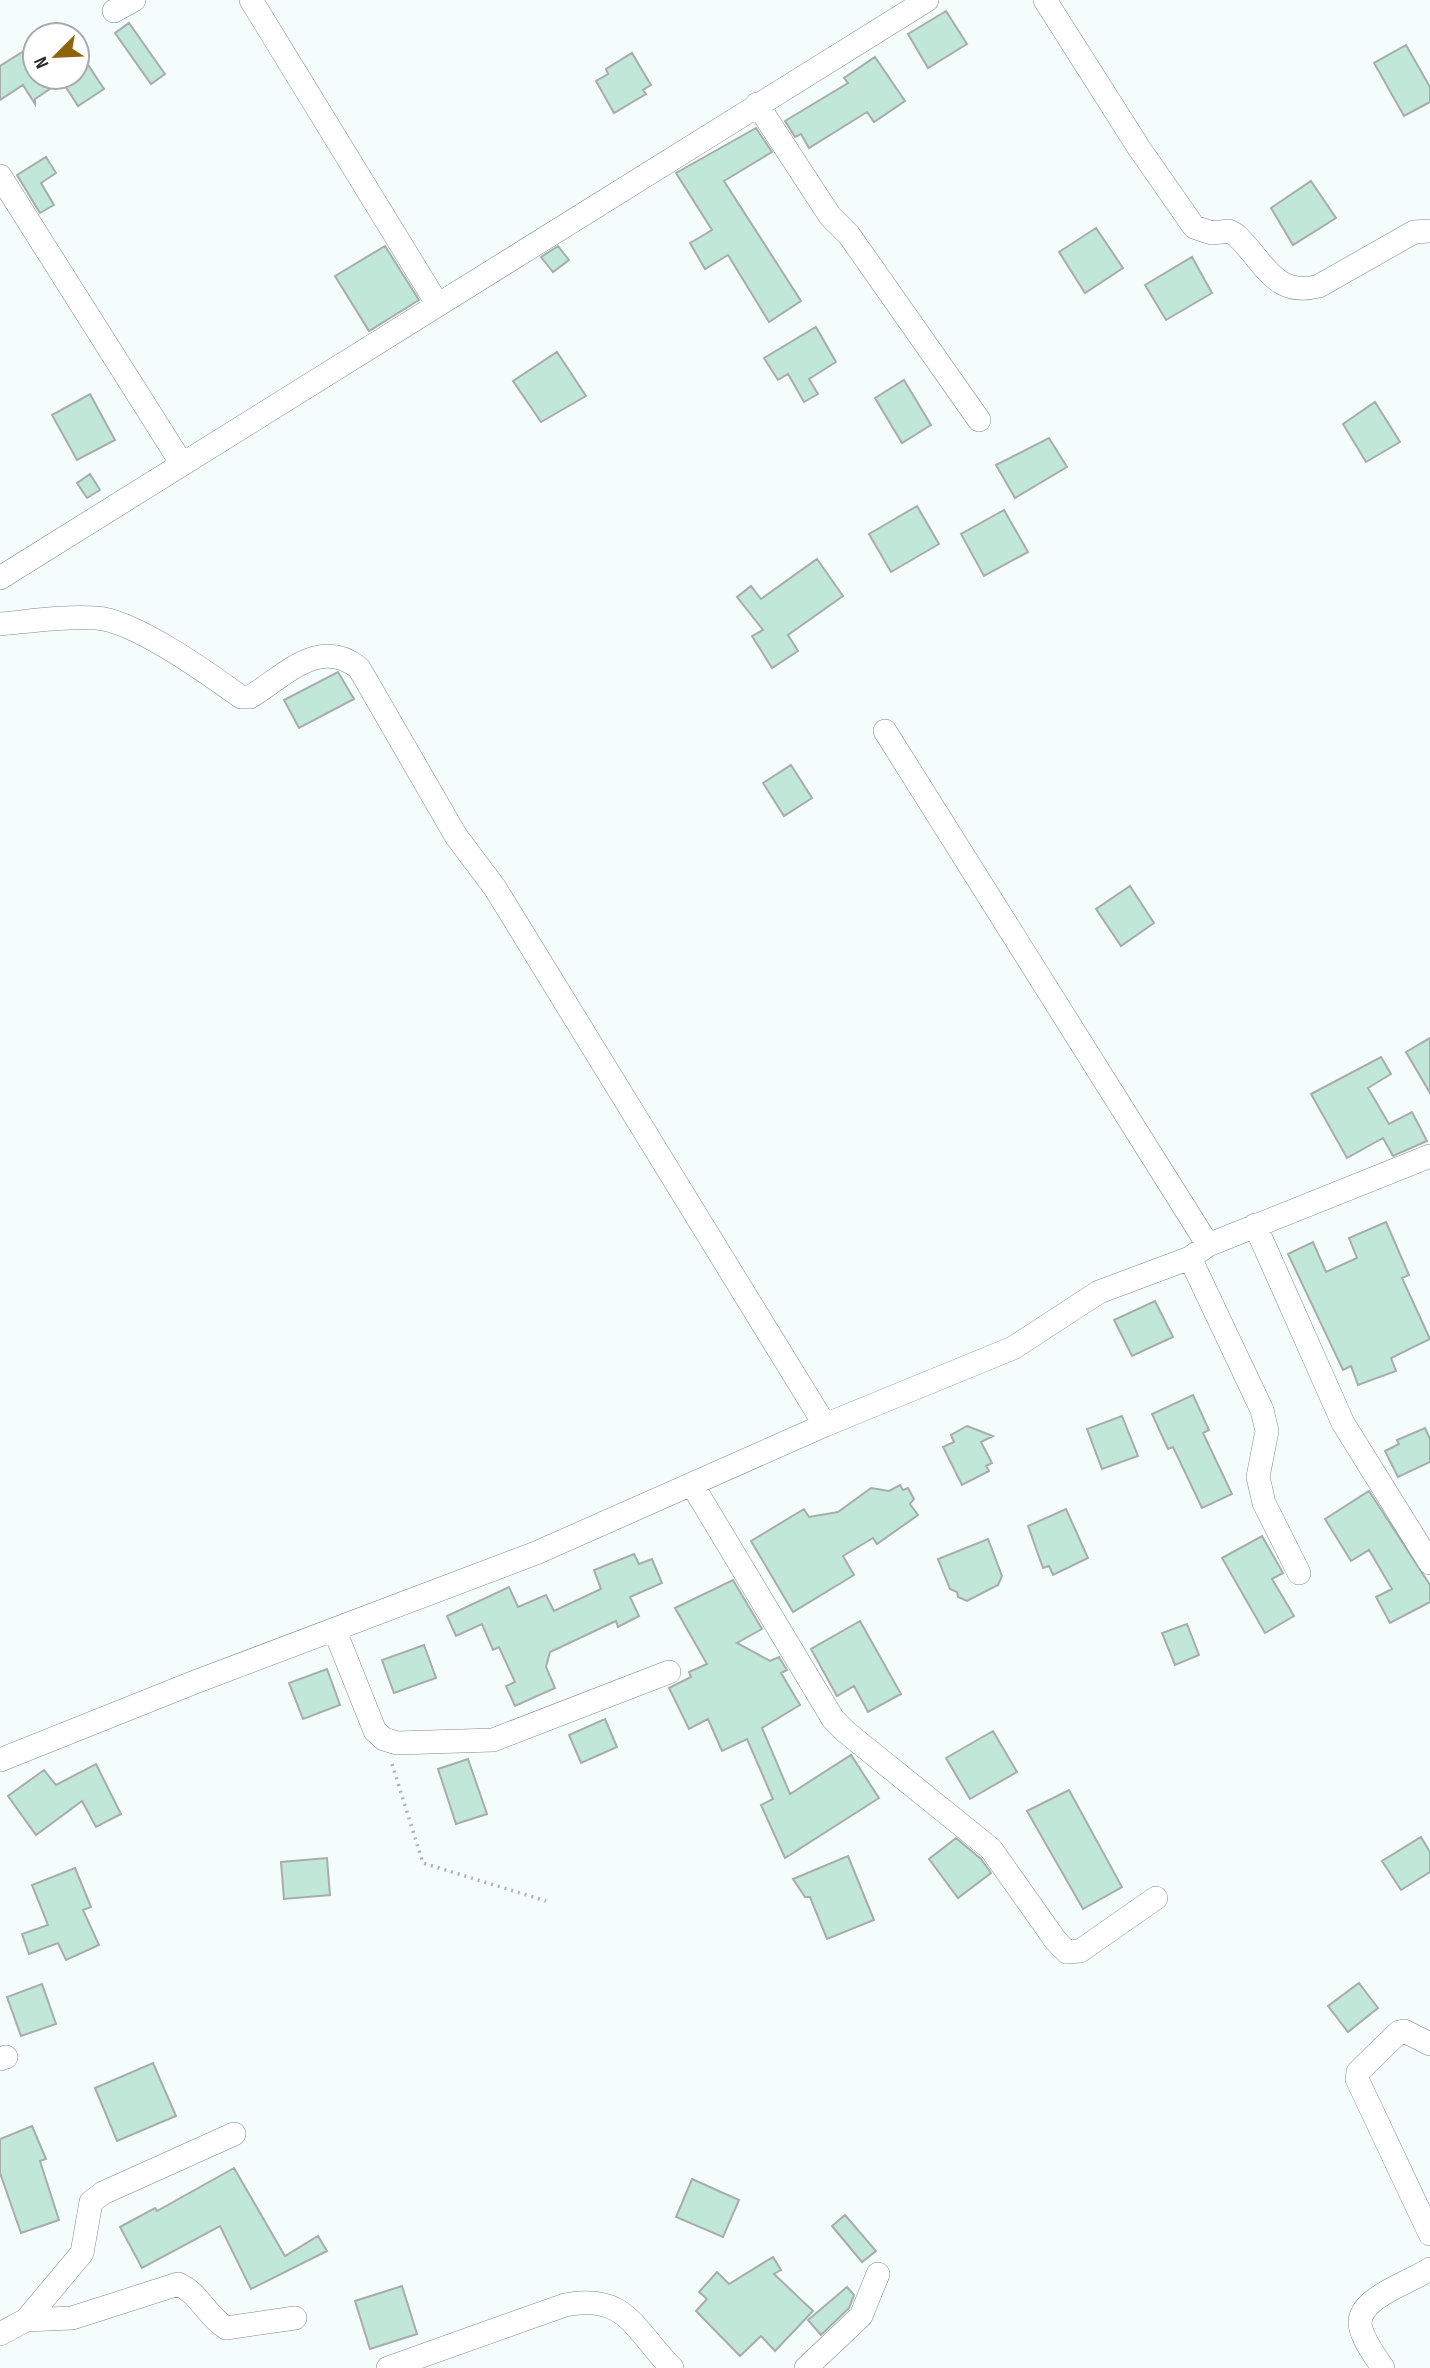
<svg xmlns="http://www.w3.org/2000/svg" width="1430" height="2368" font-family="'Sofia Sans Condensed',sans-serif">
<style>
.building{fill:#c1e7d9;stroke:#a7adab;stroke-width:2}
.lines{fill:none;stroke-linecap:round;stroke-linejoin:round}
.minor-casing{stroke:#838a8a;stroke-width:24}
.path{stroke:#aeb4b4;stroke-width:3.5;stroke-dasharray:2 5;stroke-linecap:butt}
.minor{stroke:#fff;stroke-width:23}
</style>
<rect width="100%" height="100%" fill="#f5fdfc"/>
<path class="building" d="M946 11 967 44 928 68 908 34Z
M129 23 165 74 151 84 115 33Z
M35 44V77H77V48L104 89 78 106 62 81 35 99V104L23 85 0 100V66Z
M1406 45 1430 87V102L1404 116 1374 63Z
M632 53 651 85 643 90 646 94 614 113 596 81 608 74 606 69Z
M875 57 905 101 874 122 867 112 809 148 801 134 795 137 785 121 848 83 844 78Z
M756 128 772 152 724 181 801 301 769 322 728 255 705 269 690 243 712 230 676 173Z
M46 157 56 173 41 183 54 205 40 213 17 175Z
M1311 181 1336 218 1293 245 1271 208Z
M1096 228 1123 268 1085 293 1059 252Z
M385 246 419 300 369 331 335 276Z
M558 246 569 260 553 272 541 257Z
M1192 257 1212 293 1166 320 1145 285Z
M816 327 836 362 809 379 818 394 804 402 788 374 778 380 764 358Z
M557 352 586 396 541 422 513 381Z
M904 380 931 425 902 443 875 398Z
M90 394 115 440 77 460 52 415Z
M1375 402 1400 442 1366 462 1343 424Z
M1049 438 1067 467 1015 498 996 465Z
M90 474 100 490 87 498 77 483Z
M917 506 939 544 891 572 869 534Z
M1004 510 1028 552 984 576 961 534Z
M817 559 843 596 788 635 798 651 772 668 752 636 763 630 737 597 751 586 761 599Z
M338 672 354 699 299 728 284 700Z
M791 765 812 798 784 816 763 783Z
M1130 886 1154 923 1121 946 1096 909Z
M1430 1038V1093L1406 1052Z
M1381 1057 1391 1074 1368 1088 1389 1124 1412 1112 1427 1141 1393 1156 1383 1138 1347 1158 1311 1094Z
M1386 1222 1409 1275 1402 1278 1430 1339 1391 1358 1396 1371 1358 1385 1351 1366 1343 1370 1288 1254 1313 1242 1326 1272 1357 1258 1349 1238Z
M1155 1301 1173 1337 1132 1356 1114 1320Z
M1193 1395 1209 1430 1203 1433 1232 1494 1202 1508 1173 1447 1168 1449 1152 1414Z
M1122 1416 1138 1456 1102 1469 1087 1429Z
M967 1426 993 1436 981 1442 992 1463 986 1466 989 1471 962 1485 943 1447 954 1442 951 1435Z
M1425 1428 1430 1439V1462L1398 1477 1385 1451 1399 1444 1397 1440Z
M900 1485 903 1490 908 1488 914 1499 910 1504 918 1515 877 1544 873 1538 843 1556 854 1575 793 1612 751 1541 804 1509 809 1517 838 1512 871 1488 889 1491Z
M1369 1491 1430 1585V1602L1390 1623 1376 1597 1392 1589 1369 1550 1351 1561 1325 1519Z
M1066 1509 1088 1558 1053 1575 1049 1566 1043 1568 1028 1526Z
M1262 1536 1283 1573 1272 1579 1294 1616 1265 1633 1222 1558Z
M988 1539 1002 1576 998 1585 967 1601 958 1597 957 1592 950 1589 938 1559Z
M634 1554 639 1564 652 1559 662 1583 630 1597 639 1616 618 1627 616 1621 550 1652 546 1667 555 1688 515 1706 506 1686 515 1682 499 1647 493 1650 482 1624 456 1636 447 1616 509 1587 518 1607 546 1595 554 1611 601 1589 594 1570Z
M733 1580 762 1629 737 1643 770 1661 779 1657 787 1670 781 1673 800 1705 762 1728 790 1794 851 1755 879 1798 785 1858 761 1805 773 1799 747 1739 722 1751 708 1719 689 1729 669 1688 691 1677 689 1672 707 1664 675 1608Z
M860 1621 901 1694 868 1712 854 1686 837 1696 811 1649Z
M1187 1624 1199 1655 1175 1665 1162 1633Z
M424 1645 436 1678 394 1693 382 1660Z
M327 1669 340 1705 303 1719 289 1683Z
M605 1719 617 1747 581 1763 569 1735Z
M993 1731 1017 1772 970 1799 946 1758Z
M468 1759 487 1814 456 1824 438 1769Z
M96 1764 121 1814 96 1827 82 1801 36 1835 8 1796 44 1770 56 1785Z
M1069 1790 1122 1887 1083 1909 1027 1811Z
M1421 1837 1430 1852V1872L1401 1890 1382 1861Z
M956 1838 981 1859 991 1873 958 1898 929 1859Z
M848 1856 874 1920 827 1939 810 1897H805L793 1879Z
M327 1858 330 1895 284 1899 281 1862Z
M75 1868 91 1907 83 1910 99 1945 66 1960 58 1943 29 1954 22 1934 48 1925 32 1885Z
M1359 1983 1378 2008 1348 2032 1328 2006Z
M42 1984 56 2024 21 2036 7 1997Z
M153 2063 176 2116 117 2141 95 2088Z
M32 2126 46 2159 40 2161 59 2220 21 2233 0 2173V2139Z
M234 2168 285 2256 318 2236 327 2251 251 2289 220 2226 142 2268 120 2227 155 2208 157 2211Z
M692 2179 739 2200 723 2237 676 2217Z
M845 2215 876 2251 862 2262 832 2226Z
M773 2257 781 2270 774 2274 813 2311 775 2351 761 2336 740 2356 696 2311 707 2299 699 2292 717 2272 729 2284Z
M402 2286 417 2334 370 2349 355 2301Z
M847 2287 854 2295 849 2308 821 2335 808 2320Z"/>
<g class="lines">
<defs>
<path id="minor" d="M251 0 438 305
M1045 0 1139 148 1194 227 1212 233 1229 231 1236 235C1265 262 1274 298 1319 286L1414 232 1430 231
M114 11 134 0
M757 104 830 216 849 235 979 420
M0 176 182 464
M0 578 927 0
M0 624C32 621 65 616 96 618 134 620 209 674 241 697H250C285 676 319 636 359 668L456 836 495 888 825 1425
M885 731 1208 1245
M1255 1225 1343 1423 1430 1563
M1190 1258 1262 1410 1267 1431 1258 1477 1264 1503 1299 1573
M693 1486 833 1719 846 1732 991 1849 1056 1941 1067 1952 1080 1951 1156 1898
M335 1631 375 1731 384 1739 397 1743 493 1740 669 1672
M0 1760 195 1682 536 1553 825 1425 1013 1348 1099 1292 1190 1258 1208 1245 1430 1156
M1430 2044 1404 2031 1399 2032 1358 2072 1357 2079 1430 2234
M0 2059 6 2057
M26 2320 72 2318 178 2284C200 2294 205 2314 226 2328L295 2318
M0 2334 26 2320 82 2253 91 2202 103 2193 234 2134
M388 2368 565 2305C627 2293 634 2330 672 2368
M806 2368 861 2316 878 2274
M1383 2368C1375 2356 1365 2343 1361 2329 1352 2299 1410 2283 1430 2269"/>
</defs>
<use href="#minor" class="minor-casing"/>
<path class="path" d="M392 1764 423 1863 546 1901"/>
<use href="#minor" class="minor"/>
</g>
<g transform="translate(56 56) rotate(246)"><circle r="33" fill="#ffffff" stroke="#a9abab" stroke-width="2"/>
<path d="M0-5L12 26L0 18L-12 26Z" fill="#8d6407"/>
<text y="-10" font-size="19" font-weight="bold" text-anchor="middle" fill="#292c2c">N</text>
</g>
</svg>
